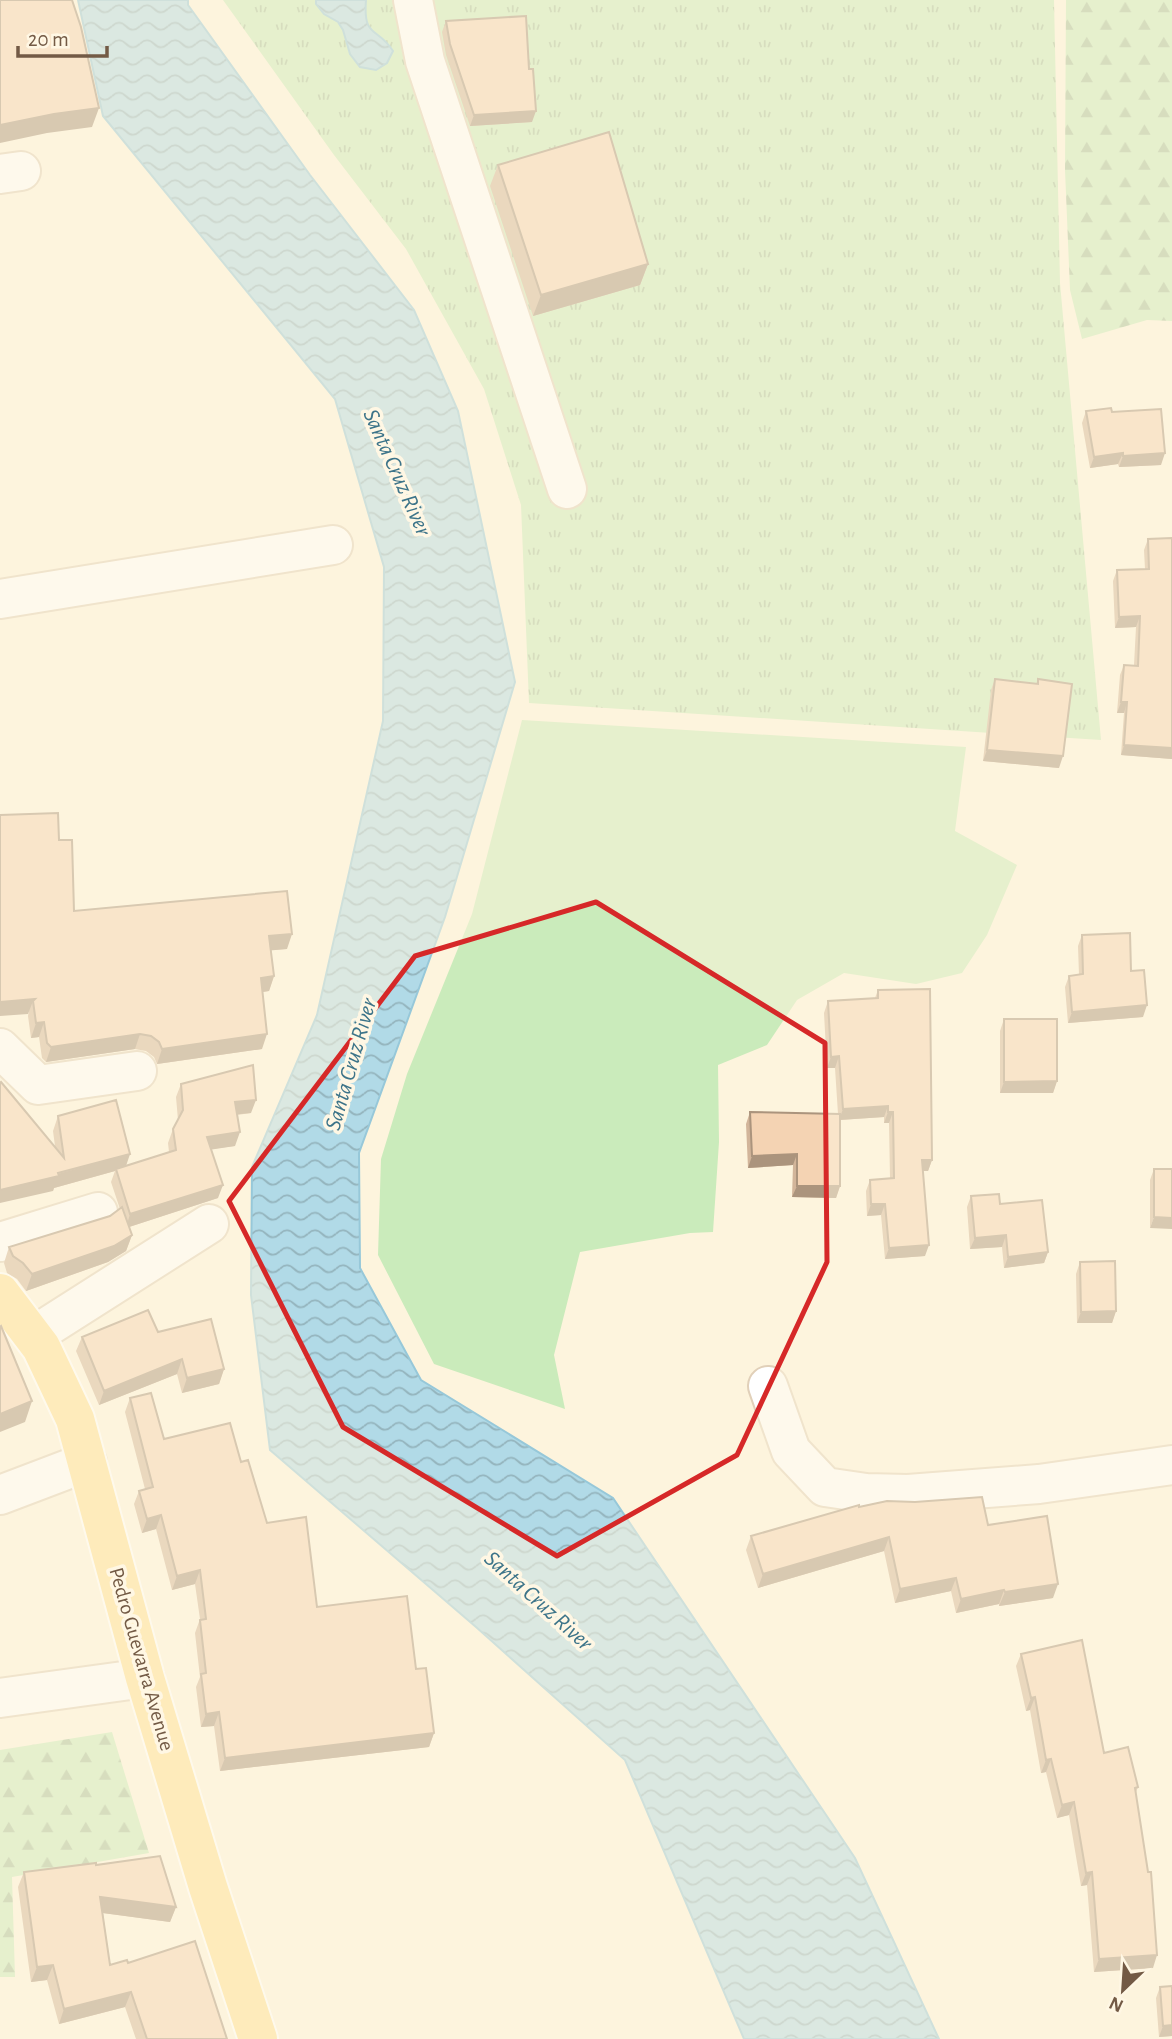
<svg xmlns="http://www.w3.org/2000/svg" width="1172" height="2039" font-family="'Alegreya Sans',sans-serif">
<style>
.green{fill:#caebbb}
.forest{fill:url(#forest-firs)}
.park{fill:url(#park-tufts)}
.water{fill:url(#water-waves);stroke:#97c8d9;stroke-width:2}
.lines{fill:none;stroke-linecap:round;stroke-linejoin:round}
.minor-casing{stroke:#e1d0b9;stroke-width:42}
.major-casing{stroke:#fff;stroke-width:42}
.minor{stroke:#fff;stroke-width:38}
.major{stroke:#ffe192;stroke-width:38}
.wall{fill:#d2b59a}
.shaded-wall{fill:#ab947d}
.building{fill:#f4d3b3;stroke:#ab947d;stroke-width:2}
.marked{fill:none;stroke:#d62828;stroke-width:5;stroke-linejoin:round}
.labels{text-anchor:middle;stroke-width:7;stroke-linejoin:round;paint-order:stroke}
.street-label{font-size:21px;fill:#735a45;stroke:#fff7e4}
.water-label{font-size:23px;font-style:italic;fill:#3d7489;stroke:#fff7e4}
</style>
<defs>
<pattern id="forest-firs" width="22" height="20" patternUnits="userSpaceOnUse" patternTransform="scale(1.75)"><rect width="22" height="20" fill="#caebbb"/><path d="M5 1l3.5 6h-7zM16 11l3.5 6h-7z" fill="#a8c19a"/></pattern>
<pattern id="park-tufts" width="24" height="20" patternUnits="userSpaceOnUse" patternTransform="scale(1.75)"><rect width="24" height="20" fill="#caebbb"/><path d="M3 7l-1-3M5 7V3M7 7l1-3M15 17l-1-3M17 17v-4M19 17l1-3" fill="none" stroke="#a8c19a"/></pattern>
<pattern id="water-waves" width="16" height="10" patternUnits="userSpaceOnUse" patternTransform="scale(1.75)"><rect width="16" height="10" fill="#b1dae7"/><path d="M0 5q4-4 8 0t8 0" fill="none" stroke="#94b4bd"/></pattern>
</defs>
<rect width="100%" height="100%" fill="#fdf4dd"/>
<path class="green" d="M522 720 966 747 955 831 1017 865 987 935 962 973 916 984 844 973 797 1000 767 1045 718 1065 719 1142 713 1232 690 1233 580 1252 554 1355 565 1409 434 1364 378 1255 381 1159 407 1074 472 914Z"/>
<path class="forest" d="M1066 0H1172V321L1147 320 1082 339 1070 290 1065 170Z
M112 1732 149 1853 12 1877 15 1977H0V1750Z"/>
<path class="park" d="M223 0H1054L1060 283 1101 740 529 703 521 505 484 389 406 249 334 155Z"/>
<path class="water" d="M78 0H188V5L310 175 414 310 458 411 515 682 445 917 359 1153 360 1268 421 1380 613 1498 855 1858 939 2039H744L625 1760 476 1627 270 1450 251 1295 252 1167 317 1015 383 721 384 567 335 399 103 116Z
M316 0H366C363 39 377 26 393 51L387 63 376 70 360 67 350 54 343 30 338 22 324 14 316 4Z"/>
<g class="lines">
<defs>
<path id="minor" d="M413 0 425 61 567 489
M0 174 21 171
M0 599 333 545
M0 1048 38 1085 137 1071
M0 1242 98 1212
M33 1336 209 1224
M768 1386 791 1451 825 1487 866 1493 908 1494 1039 1484 1172 1465
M0 1495 87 1462
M0 1698 145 1678"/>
<path id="major" d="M0 1293 41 1347 75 1419 145 1678 208 1887 258 2039"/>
</defs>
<use href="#minor" class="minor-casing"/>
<use href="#major" class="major-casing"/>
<use href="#minor" class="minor"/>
<use href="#major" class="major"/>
</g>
<path class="wall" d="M446 21 529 69 532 122 470 126 446 55 442 32Z
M498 165 648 264 640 285 533 316 490 186Z
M1086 411 1112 412 1161 465 1119 467 1118 464 1090 468 1082 423Z
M1148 539 1172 759 1121 755 1124 713H1117L1120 675 1124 665H1134L1136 627 1115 628 1113 581 1117 570 1145 569 1144 550Z
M995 679 1036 684 1038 679 1059 768 983 761 991 690Z
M59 840 74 911 287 949 271 950 274 976 269 991 262 992V1049L157 1064 154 1057 146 1051 135 1049 46 1062 42 1058 39 1037 31 1038 28 1016Z
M1082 935 1143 1017 1068 1023 1065 987 1069 976 1079 975 1078 946Z
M878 990 932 1160 928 1171H923L925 1256 885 1259 881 1215 867 1216 866 1191 870 1180 890 1178 889 1123H884V1117L840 1120V1186L836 1198 792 1197 793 1165 748 1168 746 1124 750 1112 838 1114 835 1068H827L824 1013 828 1001 875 998Z
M1004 1019 1057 1081 1053 1093H1000V1031Z
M181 1084 251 1113 237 1115 235 1146 211 1149 218 1198 129 1227 132 1235 126 1251 108 1262 26 1291 17 1279 7 1273 4 1263 9 1247 110 1216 120 1209 111 1182 115 1171 54 1188 53 1191 55 1146 53 1131 58 1116 126 1166 169 1152 168 1143 173 1129 178 1120 176 1097Z
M1154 1169H1172L1150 1228V1180Z
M971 1196 1000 1204 1048 1252 1044 1263 1004 1268 1002 1247 970 1249 967 1207Z
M1080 1262 1116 1311 1112 1323H1077L1076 1274Z
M158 1332 224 1369 219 1384 182 1393 177 1374 99 1405 76 1351 82 1337Z
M130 1398 164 1439 241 1462 267 1523 317 1607 416 1669 434 1733 429 1747 220 1771 214 1726 201 1727 196 1687 200 1677 195 1633 200 1619 195 1584 172 1590 156 1529 142 1533 134 1504 139 1491 145 1489 125 1412Z
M859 1507 988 1525 1053 1598 999 1606V1604L956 1613 951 1591 895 1603 884 1551 758 1588 746 1550 751 1536Z
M1021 1654 1104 1753 1138 1787 1136 1792 1153 1968 1094 1972 1087 1885 1081 1886 1069 1815 1057 1818 1046 1772 1041 1773 1030 1710 1026 1711 1016 1666Z
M96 1865 176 1907 170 1922 103 1913 110 1965 128 1963 227 2039H136L125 2007 59 2024 47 1980 31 1982 18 1887 24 1872Z
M1172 1986V2036L1159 2037 1156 1998 1160 1987Z"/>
<path class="shaded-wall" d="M99 108 92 127 47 133 0 143V125L54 114Z
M536 111 532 122 470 126 474 115Z
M648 264 640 285 533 316 541 295Z
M1123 453 1118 464 1090 468 1094 457Z
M1165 453 1161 465 1119 467 1123 456Z
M1140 616 1136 627 1115 628 1119 617Z
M1121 702H1127L1124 713H1117Z
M1124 745 1172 748V759L1121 755Z
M987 750 1063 756 1059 768 983 761Z
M292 934 287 949 264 951 269 936Z
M274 976 269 991 256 993 261 978Z
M35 999 33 1001 28 1014 0 1016V1002Z
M1147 1005 1143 1017 1068 1023 1072 1012Z
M44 1022 39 1037 31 1038 36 1023Z
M140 1034 135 1049 46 1062 51 1047Z
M267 1034 262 1049 157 1064 162 1049Z
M839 1056 835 1068H827L831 1057Z
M1057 1081 1053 1093H1000L1004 1082Z
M256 1100 251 1113 230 1115 235 1102Z
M888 1106 884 1117 839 1120 843 1109Z
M888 1112H893L889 1123H884Z
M240 1132 235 1146 202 1151 207 1137Z
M130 1154 125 1169H116L115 1171 54 1188 53 1191 0 1203V1190Z
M797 1154 793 1165 748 1168 752 1156Z
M922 1160H932L928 1171H918Z
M223 1185 218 1198 126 1228 130 1214Z
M797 1186H840L836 1198 792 1197Z
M871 1204H885L881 1215 867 1216Z
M1154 1217 1172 1218V1229L1150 1228Z
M132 1235 126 1251 108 1262 26 1291 32 1274Z
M1006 1235 1002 1247 970 1249 975 1238Z
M929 1245 925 1256 885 1259 889 1248Z
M1048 1252 1044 1263 1004 1268 1008 1257Z
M1116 1311 1112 1323H1077L1081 1312Z
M182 1359 177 1374 99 1405 104 1391Z
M224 1369 219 1384 182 1393 187 1378Z
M32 1401 25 1422 0 1432V1414Z
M161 1515 156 1529 142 1533 147 1519Z
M889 1537 884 1551 758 1588 763 1574Z
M200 1570 195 1584 172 1590 177 1576Z
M956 1578 951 1591 895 1603 900 1589Z
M1058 1584 1053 1598 999 1606 1005 1592Z
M1004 1590 999 1604 956 1613 961 1599Z
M1035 1697 1030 1710 1026 1711 1031 1698Z
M219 1712 214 1726 201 1727 206 1714Z
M434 1733 429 1747 220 1771 225 1758Z
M1051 1759 1046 1772 1041 1773 1046 1760Z
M1074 1802 1069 1815 1057 1818 1062 1805Z
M1092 1872 1087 1885 1081 1886 1086 1873Z
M100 1897 176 1907 170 1922 95 1912Z
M1157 1955 1153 1968 1094 1972 1099 1959Z
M53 1965 47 1980 31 1982 37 1967Z
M131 1992 125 2007 59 2024 64 2009Z
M1172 2025V2036L1159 2037 1163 2026Z"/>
<path class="building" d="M0 0H72L81 27 99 108 54 114 0 125Z
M526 16 529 69H533L536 111 474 115 450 44 446 21Z
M609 132 648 264 541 295 498 165Z
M1111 408 1112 412 1161 409 1165 453 1123 456V453L1094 457 1086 411Z
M1172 538V748L1124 745 1127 702H1121L1124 665 1138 666 1140 616 1119 617 1117 570 1149 569 1148 539Z
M995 679 1038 684V679L1072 684 1063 756 987 750Z
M58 813 59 840H72L74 911 287 891 292 934 269 936 274 976 261 978 267 1034 162 1049 159 1042 151 1036 140 1034 51 1047 47 1043 44 1022 36 1023 33 1001 35 999 0 1002V815Z
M1130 933 1131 971 1144 970 1147 1005 1072 1012 1069 976 1083 974 1082 935Z
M930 989 932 1160H922L929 1245 889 1248 885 1204H871L870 1180 894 1178 893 1112H888V1106L843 1109 839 1056 831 1057 828 1001 878 998V990Z
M1004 1019H1057V1081L1004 1082Z
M253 1065 256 1100 235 1102 240 1132 207 1137 223 1185 130 1214 116 1169 176 1150 173 1129 183 1110 181 1084Z
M1 1082 64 1158 58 1116 116 1100 130 1154 58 1173 59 1176 0 1190V1083Z
M750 1112 840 1114V1186H797V1154L752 1156Z
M1154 1169H1172V1218L1154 1217Z
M999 1194 1000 1204 1042 1200 1048 1252 1008 1257 1006 1235 975 1238 971 1196Z
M122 1207 132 1235 114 1246 32 1274 23 1263 13 1256 9 1247 110 1216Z
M1115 1261 1116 1311 1081 1312 1080 1262Z
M148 1310 158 1332 211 1319 224 1369 187 1378 182 1359 104 1391 82 1337Z
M1 1326 32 1401 0 1414V1327Z
M151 1393 164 1439 230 1423 241 1462 248 1460 267 1523 306 1517 317 1607 407 1596 416 1669 426 1668 434 1733 225 1758 219 1712 206 1714 201 1674 206 1673 200 1620 206 1619 200 1570 177 1576 161 1515 147 1519 139 1491 153 1487 130 1398Z
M982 1497 988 1525 1047 1516 1058 1584 1005 1592 1004 1590 961 1599 956 1578 900 1589 889 1537 763 1574 751 1536 859 1505V1507L887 1501 915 1502Z
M1082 1640 1104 1753 1128 1747 1138 1787 1135 1788 1148 1872H1151L1157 1955 1099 1959 1092 1872 1086 1873 1074 1802 1062 1805 1051 1759 1046 1760 1035 1697 1031 1698 1021 1654Z
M160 1856 176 1907 100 1897 110 1965 127 1960 128 1963 195 1941 227 2039H147L131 1992 64 2009 53 1965 37 1967 24 1872 96 1863V1865Z
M1172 1986V2025L1163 2026 1160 1987Z"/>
<path d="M0 0H1172V2039H0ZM596 902 825 1043 827 1262 737 1455 557 1556 343 1427 229 1201 415 956Z" fill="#fdf4dd" fill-opacity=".55" fill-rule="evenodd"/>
<path class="marked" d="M596 902 825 1043 827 1262 737 1455 557 1556 343 1427 229 1201 415 956Z"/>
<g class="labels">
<g class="street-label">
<text transform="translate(142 1659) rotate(74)" y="7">Pedro Guevarra Avenue</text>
</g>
<g class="water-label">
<text transform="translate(398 472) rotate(66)" y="8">Santa Cruz River</text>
<text transform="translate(350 1064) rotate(-74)" y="8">Santa Cruz River</text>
<text transform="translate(539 1600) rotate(42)" y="8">Santa Cruz River</text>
</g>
</g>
<g transform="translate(1123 1990) rotate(205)" stroke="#fff7e4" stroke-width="5" paint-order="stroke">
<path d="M0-5L12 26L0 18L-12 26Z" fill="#735a45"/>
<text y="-10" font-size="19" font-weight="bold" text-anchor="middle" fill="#735a45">N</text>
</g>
<path d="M18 46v10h89v-10" fill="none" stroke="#735a45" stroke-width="3.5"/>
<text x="28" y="46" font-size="21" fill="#735a45" stroke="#fff7e4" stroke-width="5" paint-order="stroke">20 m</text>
</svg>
